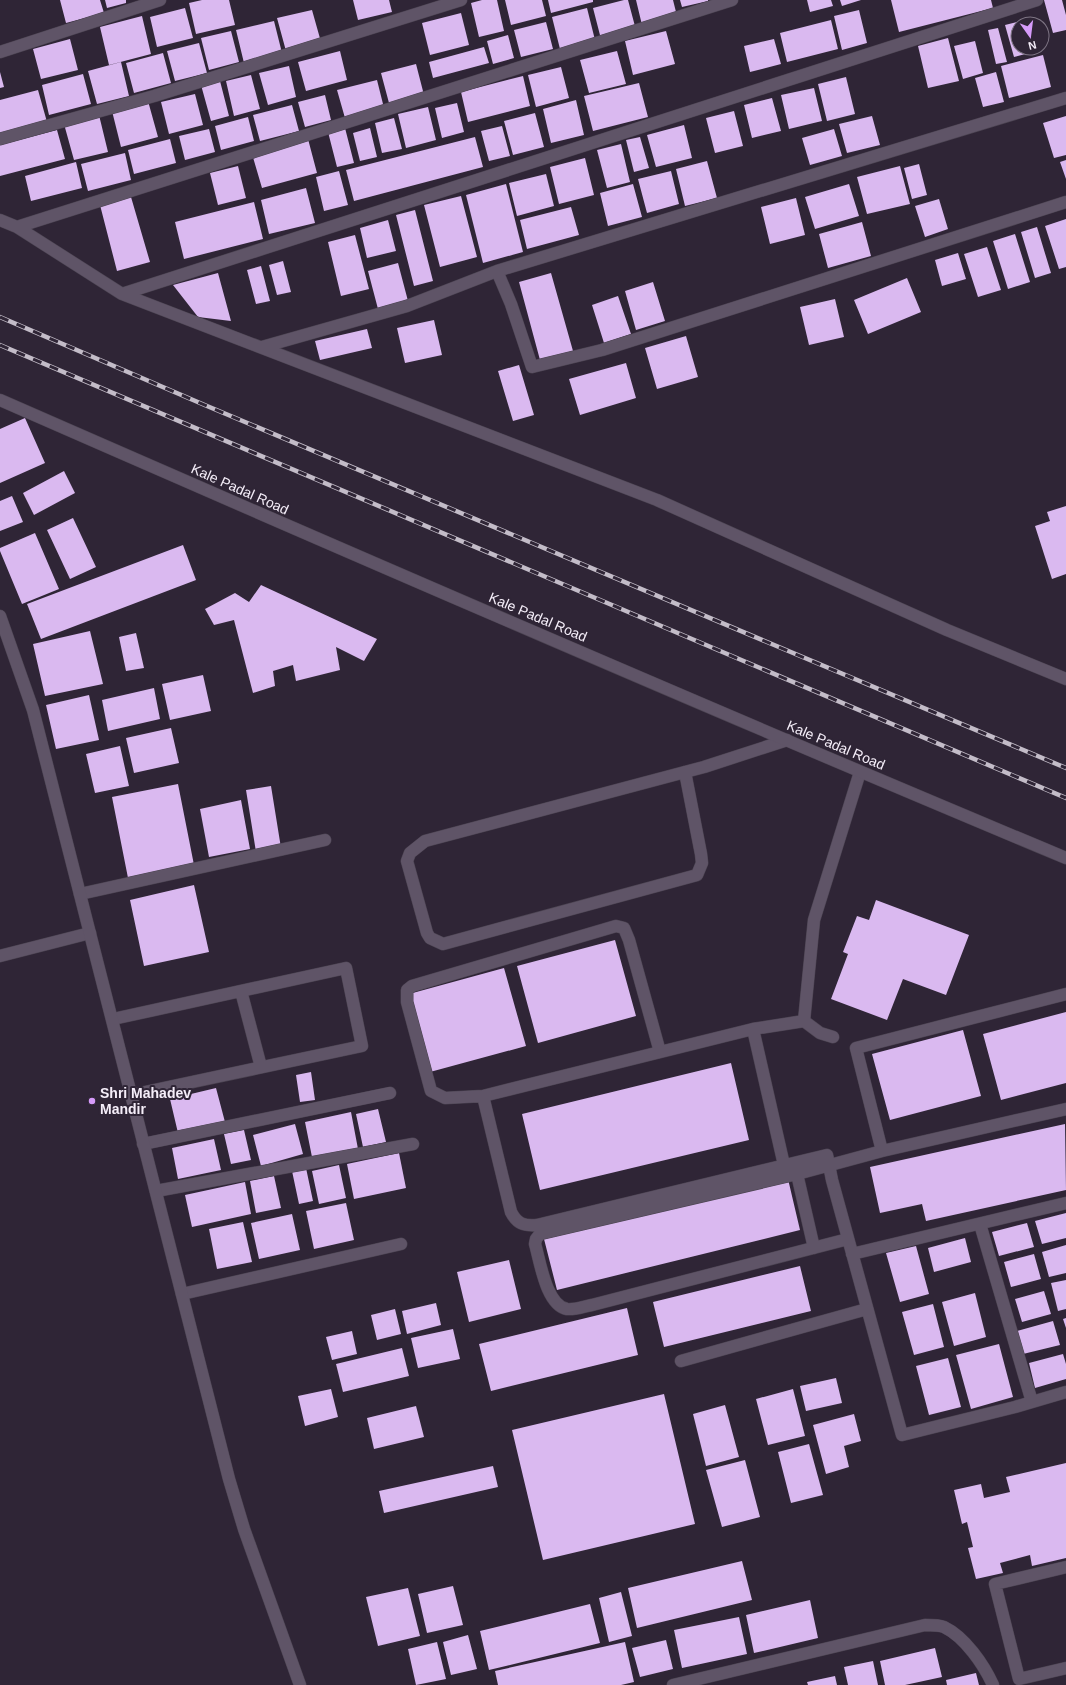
<svg xmlns="http://www.w3.org/2000/svg" width="1066" height="1685" font-family="Arial,sans-serif">
<style>
.building{fill:#dab9f0}
.lines{fill:none;stroke-linecap:round;stroke-linejoin:round}
.lane-casing{stroke:#4c4452;stroke-width:13}
.street-casing{stroke:#4c4452;stroke-width:13}
.secondary-casing{stroke:#4c4452;stroke-width:13}
.lane{stroke:#5f5467;stroke-width:12}
.street{stroke:#5f5467;stroke-width:12}
.secondary{stroke:#5f5467;stroke-width:12}
.rail-casing{stroke:#c3bcc8;stroke-width:4.5}
.rail{stroke:#2f2536;stroke-width:3;stroke-dasharray:9;stroke-linecap:butt}
.poi-dot{fill:#d69bfa;stroke:#2f2536;stroke-width:1.5}
.labels{text-anchor:middle;stroke-width:4;stroke-linejoin:round;paint-order:stroke}
.street-label{font-size:14px;fill:#f5eef9;stroke:#2f2536}
.poi-label{font-size:14px;font-weight:bold;fill:#f5eef9;stroke:#2f2536;text-anchor:start}
</style>
<rect width="100%" height="100%" fill="#2f2536"/>
<path class="building" d="M60 0H100L104 13 66 23Z
M105 0H126V3L107 8Z
M202 0H229L235 25 196 34 189 3Z
M353 0H389L392 12 358 20Z
M482 0H497L504 31 479 37 471 3Z
M505 0H542L546 16 511 25Z
M548 0H593V2L551 13Z
M624 0H628L636 30 601 39 593 8Z
M636 0H673L677 16 642 25Z
M680 0H708V1L682 7Z
M807 0H831L833 6 810 12Z
M840 0H861L842 6Z
M891 0H991L993 8 899 32Z
M1044 0H1062L1066 15V30L1053 33Z
M185 8 193 38 157 47 150 17Z
M587 8 595 40 560 49 552 17Z
M312 10 321 42 286 51 277 18Z
M859 10 867 43 842 50 834 16Z
M461 13 469 45 430 55 422 23Z
M142 16 151 54 109 65 100 27Z
M1032 18 1033 24H1018V48H1040V50L1014 57 1005 25Z
M831 20 838 49 787 62 780 33Z
M274 21 282 53 244 63 236 30Z
M546 22 553 49 521 57 514 30Z
M998 28 1007 62 996 64 988 30Z
M231 31 239 62 209 70 201 38Z
M666 31 675 64 633 75 625 41Z
M508 35 514 58 493 64 487 41Z
M948 38 959 81 928 88 918 46Z
M70 39 78 70 41 79 33 49Z
M774 39 781 64 750 72 744 46Z
M975 41 983 73 963 79 954 46Z
M199 43 207 73 175 81 167 51Z
M484 47 489 63 433 78 429 62Z
M340 51 347 80 306 91 298 62Z
M617 51 626 84 589 93 580 60Z
M163 53 171 83 134 93 126 63Z
M1043 55 1051 87 1009 98 1001 66Z
M121 62 129 96 97 104 88 71Z
M416 64 424 95 389 103 381 73Z
M289 66 296 97 268 105 259 73Z
M561 67 569 98 536 107 528 75Z
M0 72 4 87 0 88Z
M996 72 1004 102 983 107 975 78Z
M83 74 91 104 49 115 42 85Z
M251 75 260 109 234 116 226 81Z
M523 76 530 106 468 122 461 92Z
M846 77 855 114 827 121 818 84Z
M377 80 384 108 345 118 337 90Z
M220 81 229 116 211 121 201 85Z
M639 83 648 117 593 131 584 96Z
M814 88 822 121 789 129 781 95Z
M38 90 47 122 0 136V100Z
M195 94 203 125 169 134 161 102Z
M325 95 331 120 305 127 298 102Z
M772 98 781 131 752 138 744 105Z
M576 100 584 135 551 143 543 109Z
M148 101 158 137 121 147 112 111Z
M457 103 464 132 442 138 435 108Z
M292 105 299 131 260 141 253 115Z
M428 107 436 140 406 148 398 114Z
M734 111 743 146 715 153 706 118Z
M535 113 544 147 513 155 504 121Z
M99 115 108 152 74 160 64 124Z
M872 116 880 145 847 153 839 124Z
M1066 116V155L1054 158 1043 123Z
M248 117 254 141 221 150 215 126Z
M394 118 402 149 382 153 375 123Z
M684 125 692 158 656 167 647 135Z
M502 126 510 156 489 161 481 131Z
M345 128 354 163 337 167 328 132Z
M370 128 377 157 360 161 353 133Z
M209 129 215 152 185 160 179 136Z
M834 129 842 156 810 165 802 138Z
M57 130 65 159 0 176V145Z
M475 137 483 167 354 201 346 170Z
M640 137 649 168 634 172 626 140Z
M170 139 176 163 134 174 128 150Z
M308 139 317 173 262 188 252 154Z
M621 144 630 182 607 188 597 150Z
M125 153 131 180 88 191 81 164Z
M585 158 594 195 559 204 550 167Z
M1066 160V179L1060 162Z
M707 161 717 198 685 206 676 169Z
M76 162 82 188 31 201 25 176Z
M919 164 927 195 912 199 904 168Z
M238 166 246 198 218 205 210 173Z
M900 166 910 204 867 214 857 177Z
M339 171 348 205 324 211 316 177Z
M671 171 679 204 647 213 638 179Z
M546 174 554 206 517 216 509 183Z
M506 184 523 252 483 263 466 195Z
M633 184 642 217 608 226 600 193Z
M849 184 859 216 815 229 805 197Z
M306 188 315 223 269 234 261 200Z
M461 196 477 257 440 267 424 205Z
M131 197 150 262 117 271 100 205Z
M796 198 805 235 770 244 761 207Z
M939 199 948 229 925 237 915 206Z
M254 202 263 239 184 259 175 222Z
M571 207 579 235 527 249 520 220Z
M415 210 433 281 414 286 396 215Z
M1066 219V267L1059 269 1045 226Z
M388 220 396 251 367 258 360 228Z
M862 222 871 256 828 268 819 234Z
M1037 227 1051 273 1035 278 1021 232Z
M1015 234 1030 282 1008 289 993 241Z
M355 235 369 289 341 296 328 242Z
M987 247 1001 290 978 297 964 254Z
M958 253 966 279 942 286 935 260Z
M283 261 291 292 277 295 269 265Z
M398 263 408 301 378 309 368 271Z
M261 266 270 301 256 304 247 270Z
M218 273 231 321 198 317 173 285Z
M551 273 573 351 540 360 519 282Z
M907 278 921 312 868 334 854 300Z
M653 282 665 321 636 330 625 291Z
M618 296 631 334 604 343 592 305Z
M835 299 844 337 809 345 800 307Z
M434 320 442 355 405 363 397 328Z
M367 329 372 348 320 360 315 341Z
M686 336 698 377 657 389 645 348Z
M626 363 636 398 580 415 569 379Z
M519 365 534 415 513 421 498 371Z
M25 418 45 463 0 483V429Z
M64 471 75 493 34 515 23 493Z
M12 496 23 522 0 531V501Z
M1066 506V574L1052 579 1035 526 1050 521 1047 512Z
M73 518 96 567 70 579 47 530Z
M35 533 59 589 22 604 0 551V548Z
M183 545 196 580 41 639 27 604Z
M261 585 377 639 364 661 336 647 340 670 296 681 293 665 273 671 275 686 253 693 234 620 214 625 205 609 235 593 249 602Z
M90 631 103 684 45 696 33 644Z
M136 633 144 668 126 671 119 637Z
M203 675 211 711 170 720 162 684Z
M154 688 160 719 108 731 102 700Z
M89 695 99 740 56 749 46 705Z
M171 728 179 763 134 773 126 738Z
M120 746 129 786 95 793 86 754Z
M178 784 194 865 128 878 112 797Z
M271 786 281 848 256 852 246 790Z
M241 800 250 849 209 857 200 809Z
M194 885 209 952 144 966 130 900Z
M876 900 969 935 946 995 903 979 887 1020 831 999 848 954 843 952 857 916 869 920Z
M615 940 636 1016 538 1043 517 966Z
M504 968 526 1046 430 1072 409 994Z
M1066 1012V1083L1001 1100 983 1034Z
M963 1030 981 1096 890 1120 872 1054Z
M731 1063 749 1140 540 1190 522 1114Z
M311 1072 315 1100 300 1102 296 1075Z
M216 1088 225 1122 178 1133 170 1099Z
M378 1109 386 1142 363 1147 356 1114Z
M351 1112 358 1149 312 1157 305 1122Z
M295 1124 303 1154 261 1166 253 1135Z
M1065 1124 1066 1190 926 1221 922 1204 880 1213 870 1167Z
M244 1130 251 1160 231 1164 224 1134Z
M214 1139 221 1170 178 1179 172 1148Z
M399 1153 406 1188 354 1199 347 1164Z
M339 1165 346 1198 319 1204 312 1171Z
M306 1168 313 1201 299 1204 292 1171Z
M274 1176 281 1208 256 1213 250 1181Z
M788 1179 800 1230 557 1290 544 1239Z
M245 1182 251 1214 192 1227 185 1195Z
M346 1203 354 1240 314 1249 306 1211Z
M1066 1213V1238L1042 1244 1035 1221Z
M292 1214 300 1250 259 1259 251 1223Z
M243 1222 252 1262 217 1269 209 1229Z
M1027 1223 1034 1247 999 1256 992 1232Z
M965 1238 971 1262 934 1272 928 1248Z
M1066 1245V1273L1049 1277 1042 1252Z
M916 1246 929 1294 900 1302 886 1253Z
M1034 1254 1041 1279 1011 1287 1004 1262Z
M509 1260 521 1309 469 1322 457 1272Z
M800 1266 811 1311 664 1347 653 1302Z
M1066 1280V1309L1058 1311 1051 1283Z
M1044 1291 1051 1314 1022 1322 1015 1299Z
M975 1293 986 1337 954 1346 942 1302Z
M436 1303 441 1325 407 1334 402 1311Z
M933 1304 944 1347 914 1355 902 1312Z
M627 1308 638 1355 491 1391 479 1344Z
M395 1309 401 1334 377 1340 371 1315Z
M1066 1318V1328L1063 1319Z
M1053 1321 1060 1345 1023 1354 1017 1331Z
M453 1329 460 1359 418 1368 411 1338Z
M352 1331 357 1354 332 1360 326 1337Z
M999 1344 1013 1397 971 1409 956 1355Z
M402 1348 409 1376 343 1392 336 1364Z
M1063 1354 1066 1364V1379L1035 1388 1029 1363Z
M948 1358 961 1407 929 1415 916 1366Z
M836 1378 842 1403 806 1411 800 1386Z
M331 1389 338 1417 305 1426 298 1396Z
M793 1389 805 1436 768 1445 756 1399Z
M664 1394 695 1524 543 1560 512 1430Z
M725 1405 739 1457 706 1466 693 1414Z
M416 1406 424 1437 374 1449 367 1418Z
M854 1414 861 1441 844 1446 849 1467 826 1474 813 1425Z
M809 1444 823 1495 791 1503 778 1452Z
M745 1460 760 1517 722 1527 706 1470Z
M1066 1463V1558L1032 1566 1030 1555 1000 1563 1003 1573 976 1579 968 1548 973 1547 967 1522 962 1524 954 1490 981 1484 984 1498 1010 1492 1006 1477Z
M493 1466 498 1487 384 1513 379 1491Z
M742 1561 752 1600 637 1628 628 1588Z
M453 1586 463 1625 427 1633 418 1594Z
M408 1588 420 1636 378 1646 366 1597Z
M621 1592 632 1636 609 1642 599 1598Z
M810 1600 818 1638 754 1653 746 1615Z
M590 1604 600 1643 489 1670 480 1631Z
M739 1617 747 1654 682 1668 674 1630Z
M468 1635 477 1669 451 1675 443 1642Z
M666 1640 673 1669 640 1677 632 1648Z
M437 1642 446 1679 416 1685 408 1649Z
M625 1642 634 1682 621 1685H498L495 1671Z
M935 1648 942 1677 905 1685H885L880 1661Z
M873 1661 878 1685H848L844 1667Z
M976 1673 979 1685H947L946 1680Z
M835 1676 837 1685H808L807 1682Z"/>
<g class="lines">
<defs>
<path id="lane" d="M685 772 701 854 702 863 697 875 443 944 430 938 427 933 407 861 410 853 425 841 685 772 704 767 787 740
M1066 994 856 1048 882 1151 1066 1109
M753 1029 784 1165
M833 1037 820 1033 804 1021 814 920 860 772
M660 1052 629 940 624 928 616 926 412 986 407 990V1002L431 1091 445 1098 483 1096 753 1029 804 1021
M483 1096 511 1212C517 1224 524 1226 537 1225L827 1155 832 1180 902 1435 1015 1407 1066 1392
M143 1144 390 1093
M797 1174 814 1248
M980 1224 1032 1402
M848 1239 592 1305C585 1306 575 1310 567 1309 546 1305 540 1261 535 1244L536 1239 540 1234 797 1174 882 1151
M852 1254 1066 1203
M681 1361 867 1309
M1066 1567 995 1584 1019 1679 1066 1668"/>
<path id="street" d="M1037 0 122 294 657 500 947 630 1066 679
M0 52 160 0
M1066 98 497 271 511 304 532 367 602 350 1066 202
M0 139 154 96 461 0
M0 220 17 227
M122 294 17 227 732 0
M262 347 407 306 497 271
M80 894 325 840
M0 956 90 933
M241 991 261 1067
M113 1019 346 968 362 1046 131 1095
M156 1191 413 1144
M182 1294 401 1244
M673 1685 925 1625C931 1625 939 1625 944 1627 965 1637 984 1665 993 1685"/>
<path id="secondary" d="M0 400C354 555 709 709 1066 858
M0 616 33 710 229 1479 244 1529 300 1685"/>
</defs>
<use href="#lane" class="lane-casing"/>
<use href="#street" class="street-casing"/>
<use href="#secondary" class="secondary-casing"/>
<use href="#lane" class="lane"/>
<use href="#street" class="street"/>
<use href="#secondary" class="secondary"/>
<defs>
<path id="rail" d="M0 317 207 406 1066 768
M0 345 1066 798"/>
</defs>
<use href="#rail" class="rail-casing"/>
<use href="#rail" class="rail"/>
</g>
<circle class="poi-dot" cx="92" cy="1101" r="4"/>
<g class="labels">
<g class="street-label">
<text transform="translate(240 489) rotate(24)" y="5">Kale Padal Road</text>
<text transform="translate(538 617) rotate(23)" y="5">Kale Padal Road</text>
<text transform="translate(836 745) rotate(23)" y="5">Kale Padal Road</text>
</g>
<g class="poi-label">
<text x="100" y="1098">Shri Mahadev<tspan x="100" dy="16">Mandir</tspan></text>
</g>
</g>
<g transform="translate(1030 36) rotate(166)"><circle r="19" fill="#2f2536" stroke="#7e7584"/>
<path d="M0-3L7 15L0 10L-7 15Z" fill="#d69bfa"/>
<text y="-6" font-size="11" font-weight="bold" text-anchor="middle" fill="#f5eef9">N</text>
</g>
</svg>
